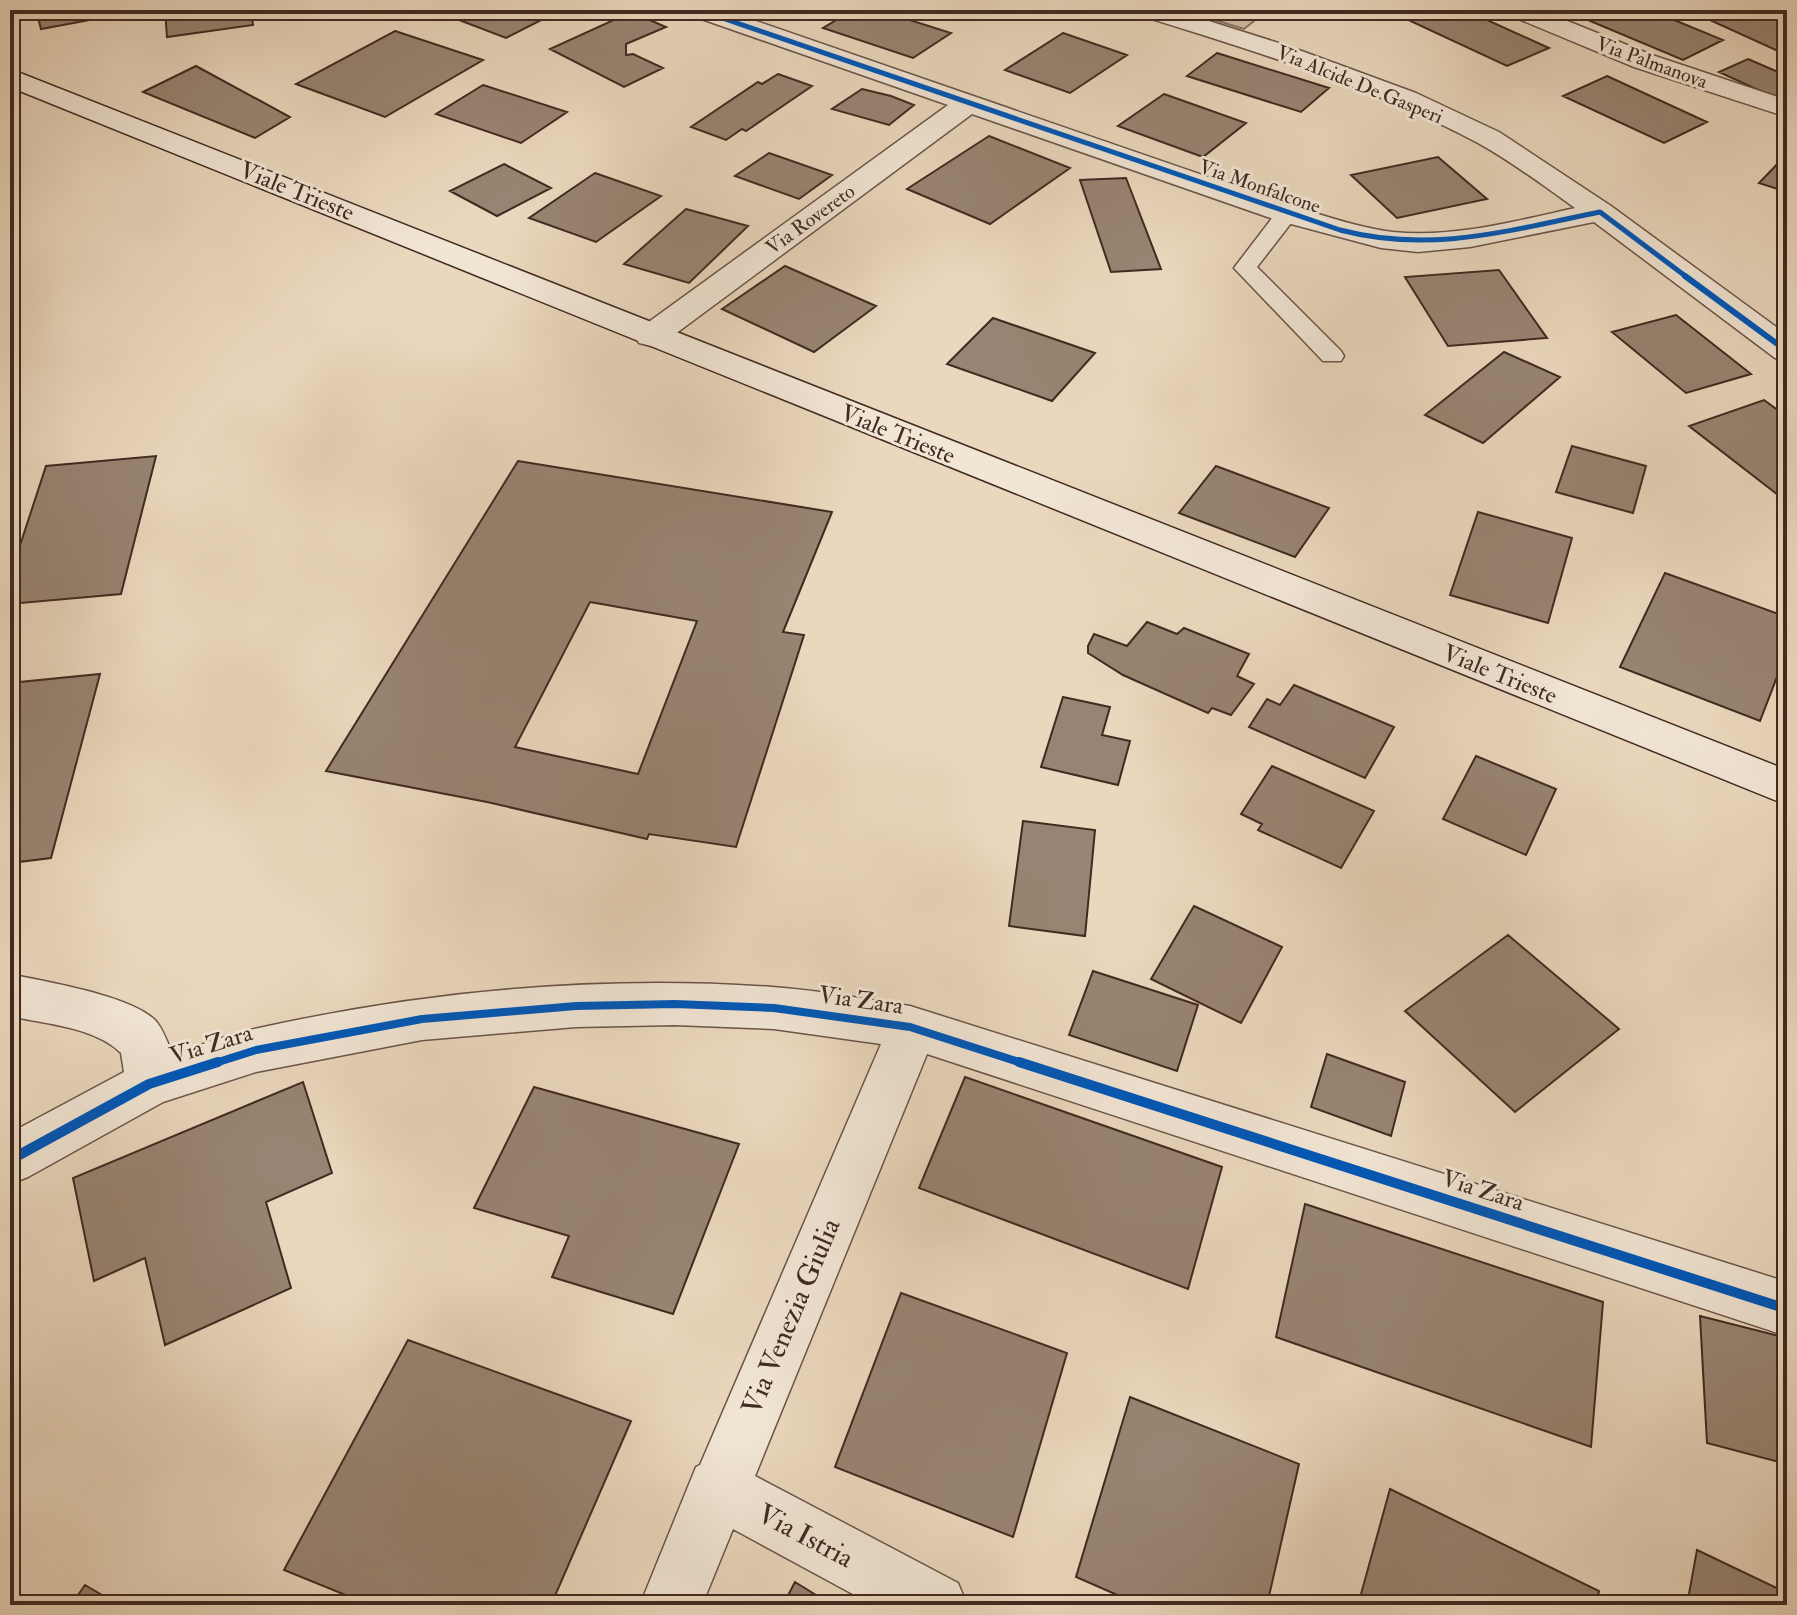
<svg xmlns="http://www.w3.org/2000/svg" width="1797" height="1615" font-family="'IM FELL Double Pica',serif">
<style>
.green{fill:#cdbaa2;stroke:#867262;stroke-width:2}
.building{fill:#988472;stroke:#402a21;stroke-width:2;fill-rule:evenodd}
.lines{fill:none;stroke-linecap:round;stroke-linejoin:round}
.lane-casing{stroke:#6a5548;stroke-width:3}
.street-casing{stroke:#6a5548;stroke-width:3}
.secondary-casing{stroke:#402a21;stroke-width:3}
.lane{fill:#f1e5d4;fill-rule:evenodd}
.street{fill:#f1e5d4;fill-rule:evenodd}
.secondary{fill:#f1e5d4;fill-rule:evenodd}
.cycleway-far3-casing{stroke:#f1e5d4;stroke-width:8}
.cycleway-far2-casing{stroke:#f1e5d4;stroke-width:10}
.cycleway-far1-casing{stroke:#f1e5d4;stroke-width:13}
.cycleway-casing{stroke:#f1e5d4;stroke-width:15}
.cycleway-far3{stroke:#0057b8;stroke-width:5}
.cycleway-far2{stroke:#0057b8;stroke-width:6}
.cycleway-far1{stroke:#0057b8;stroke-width:8}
.cycleway{stroke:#0057b8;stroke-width:10}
.labels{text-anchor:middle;stroke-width:6;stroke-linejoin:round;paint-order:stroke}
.far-street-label{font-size:20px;fill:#402a21;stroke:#f1e5d4}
.street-label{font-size:24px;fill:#402a21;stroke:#f1e5d4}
.near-street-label{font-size:28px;fill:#402a21;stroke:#f1e5d4}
</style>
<rect width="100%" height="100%" fill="#ead7bd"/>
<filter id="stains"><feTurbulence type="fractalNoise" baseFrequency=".0025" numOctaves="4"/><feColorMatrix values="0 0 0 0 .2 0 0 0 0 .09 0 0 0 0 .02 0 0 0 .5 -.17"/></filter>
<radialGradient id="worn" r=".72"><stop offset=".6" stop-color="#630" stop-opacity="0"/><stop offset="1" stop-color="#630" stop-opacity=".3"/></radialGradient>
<path class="green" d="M1182 10H1268L1244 29Z"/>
<path class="building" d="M36 10H133V12L41 29Z
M165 10H251L253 25 167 37Z
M433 10H561L506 38Z
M853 10H878L951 33 913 58 823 28Z
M1397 10H1465L1549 48 1507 66 1391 12Z
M1564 10H1650L1723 40 1683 60Z
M1688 10H1787V55Z
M631 12 666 27 626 44V55L633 54 663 68 624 87 550 49Z
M395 31 483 60 385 117 296 84Z
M1063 33 1127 55 1070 93 1005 70Z
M1217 53 1329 88 1301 112 1187 76Z
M1748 59 1787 76V103L1719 72Z
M196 66 290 117 255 138 143 92Z
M778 74 812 86 746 131 742 129 726 140 691 127 758 82 762 84Z
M1607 76 1707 122 1664 143 1563 96Z
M483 85 567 112 521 143 436 114Z
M862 89 891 96 914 105 889 125 832 109Z
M1164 94 1246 123 1203 157 1118 126Z
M989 136 1070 168 990 224 907 189Z
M769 153 832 175 799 199 735 176Z
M1787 154V192L1759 183Z
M1438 157 1487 199 1397 218 1351 175Z
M504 164 551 188 497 216 450 191Z
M595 173 661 196 596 242 529 218Z
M1126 178 1161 269 1111 272 1080 180Z
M686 209 748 226 689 283 624 264Z
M785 266 876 306 814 352 722 309Z
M1499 270 1547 338 1448 346 1405 277Z
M1676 315 1751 374 1686 393 1612 332Z
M993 318 1095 353 1052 401 947 364Z
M1504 352 1560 377 1483 443 1425 415Z
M1764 400 1787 417V502L1689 426Z
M1572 446 1646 466 1633 513 1556 492Z
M156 456 121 594 10 604V576L46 466Z
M518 461 832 512 783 632 804 635 736 847 649 834 647 839 487 802 326 771ZM590 602 697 621 638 774 515 747Z
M1216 466 1329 508 1295 557 1179 513Z
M1478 512 1572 538 1548 623 1450 595Z
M1665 573 1787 617V651L1760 721 1620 667Z
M1147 622 1177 634 1184 628 1249 654 1237 676 1254 684 1231 715 1212 708 1208 713 1123 675 1088 653V646L1094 634 1127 646Z
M100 674 51 858 10 863V683Z
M1294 685 1394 727 1365 778 1249 727 1267 699 1280 705Z
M1063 697 1110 707 1102 735 1130 741 1118 785 1041 767Z
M1476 756 1556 789 1526 855 1443 819Z
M1272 766 1374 811 1341 868 1258 830 1262 824 1241 814Z
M1023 821 1095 830 1085 936 1009 926Z
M1194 906 1282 947 1241 1023 1151 979Z
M1508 935 1619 1029 1515 1112 1405 1011Z
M1093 971 1198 1005 1177 1071 1069 1035Z
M1327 1054 1405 1082 1391 1136 1311 1107Z
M965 1077 1222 1167 1188 1289 919 1188Z
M303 1082 332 1173 266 1202 291 1288 165 1345 145 1258 94 1281 73 1178Z
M534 1087 739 1144 673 1314 552 1277 569 1236 474 1208Z
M1305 1204 1603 1302 1591 1447 1276 1337Z
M901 1293 1067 1353 1013 1537 835 1467Z
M1700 1316 1787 1338V1464L1707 1443Z
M408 1340 631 1421 551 1605H370L284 1570Z
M1130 1397 1299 1464 1267 1605H1140L1076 1577Z
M1390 1489 1599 1591 1596 1605H1358Z
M1697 1550 1787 1593V1605H1687Z
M795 1582 832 1605H783Z
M85 1585 119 1605H71Z"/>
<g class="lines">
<defs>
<path id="lane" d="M1287 207 1298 214 1257 267 1341 351 1344 356 1341 361H1323L1234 268 1279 209Z"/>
<path id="street" d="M686 10H724L1298 208C1329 217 1360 228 1393 232 1454 238 1516 221 1575 208 1543 185 1512 162 1478 143 1371 86 1254 51 1139 15L1135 10H1174L1288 46 1416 93 1499 132 1611 206 1787 335V361L1775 358 1594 222 1470 247 1418 252 1381 248 1276 220 972 114 663 343 651 346 639 343 635 336 639 329 948 105 690 15Z
M1505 10H1540L1652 55 1787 100V117L1634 67 1509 15Z
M10 974C46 982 129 995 155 1020 163 1029 168 1043 172 1054 200 1046 229 1034 259 1028 426 991 600 975 772 987 818 990 864 999 910 1006L1787 1282V1336L927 1054 755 1476 958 1583 967 1605H873L733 1529 702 1605H640L696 1467 700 1465 881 1044 774 1029 675 1025 576 1027 422 1040 256 1072 163 1102 28 1177 10 1184V1133L124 1072 121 1053C95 1027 45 1024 10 1016Z"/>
<path id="secondary" d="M10 69 1787 770V805L10 87Z"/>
</defs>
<use href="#lane" class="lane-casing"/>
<use href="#street" class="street-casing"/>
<use href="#secondary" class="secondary-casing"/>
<use href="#lane" class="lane"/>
<use href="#street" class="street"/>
<use href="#secondary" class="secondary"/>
<defs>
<path id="cycleway-far3" d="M699 10 1340 230C1432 254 1510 230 1600 212L1688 278"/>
<path id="cycleway-far2" d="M1685 276 1787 351"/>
<path id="cycleway-far1" d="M212 1064 256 1050 422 1019 576 1006 675 1004 774 1008 910 1027 1025 1064"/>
<path id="cycleway" d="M1019 1062 1787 1309
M10 1160 149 1084 218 1062"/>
</defs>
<use href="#cycleway-far3" class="cycleway-far3-casing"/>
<use href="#cycleway-far2" class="cycleway-far2-casing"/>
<use href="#cycleway-far1" class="cycleway-far1-casing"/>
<use href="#cycleway" class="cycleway-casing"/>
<use href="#cycleway-far3" class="cycleway-far3"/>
<use href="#cycleway-far2" class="cycleway-far2"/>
<use href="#cycleway-far1" class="cycleway-far1"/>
<use href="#cycleway" class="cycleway"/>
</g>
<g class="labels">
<g class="far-street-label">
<text transform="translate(1652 62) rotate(20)" y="7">Via Palmanova</text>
<text transform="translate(1360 84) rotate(22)" y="7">Via Alcide De Gasperi</text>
<text transform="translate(1260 186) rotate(19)" y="7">Via Monfalcone</text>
<text transform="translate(810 219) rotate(-36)" y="7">Via Rovereto</text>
</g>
<g class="street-label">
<text transform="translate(297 191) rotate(22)" y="8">Viale Trieste</text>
<text transform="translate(898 434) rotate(22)" y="8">Viale Trieste</text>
<text transform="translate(1500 674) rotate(22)" y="8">Viale Trieste</text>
<text transform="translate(861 1000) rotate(8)" y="8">Via Zara</text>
<text transform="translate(211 1044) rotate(-17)" y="8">Via Zara</text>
<text transform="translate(1483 1190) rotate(18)" y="8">Via Zara</text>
</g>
<g class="near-street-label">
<text transform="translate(790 1316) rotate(-67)" y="10">Via Venezia Giulia</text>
<text transform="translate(806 1535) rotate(28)" y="10">Via Istria</text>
</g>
</g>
<rect width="1797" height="1615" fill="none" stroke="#ead7bd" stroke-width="40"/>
<rect x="12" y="12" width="1773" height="1591" fill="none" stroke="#402a21" stroke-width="4"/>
<rect x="20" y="20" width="1757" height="1575" fill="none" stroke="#402a21" stroke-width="2"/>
<rect width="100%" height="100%" filter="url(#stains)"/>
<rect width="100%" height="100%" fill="url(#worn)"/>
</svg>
